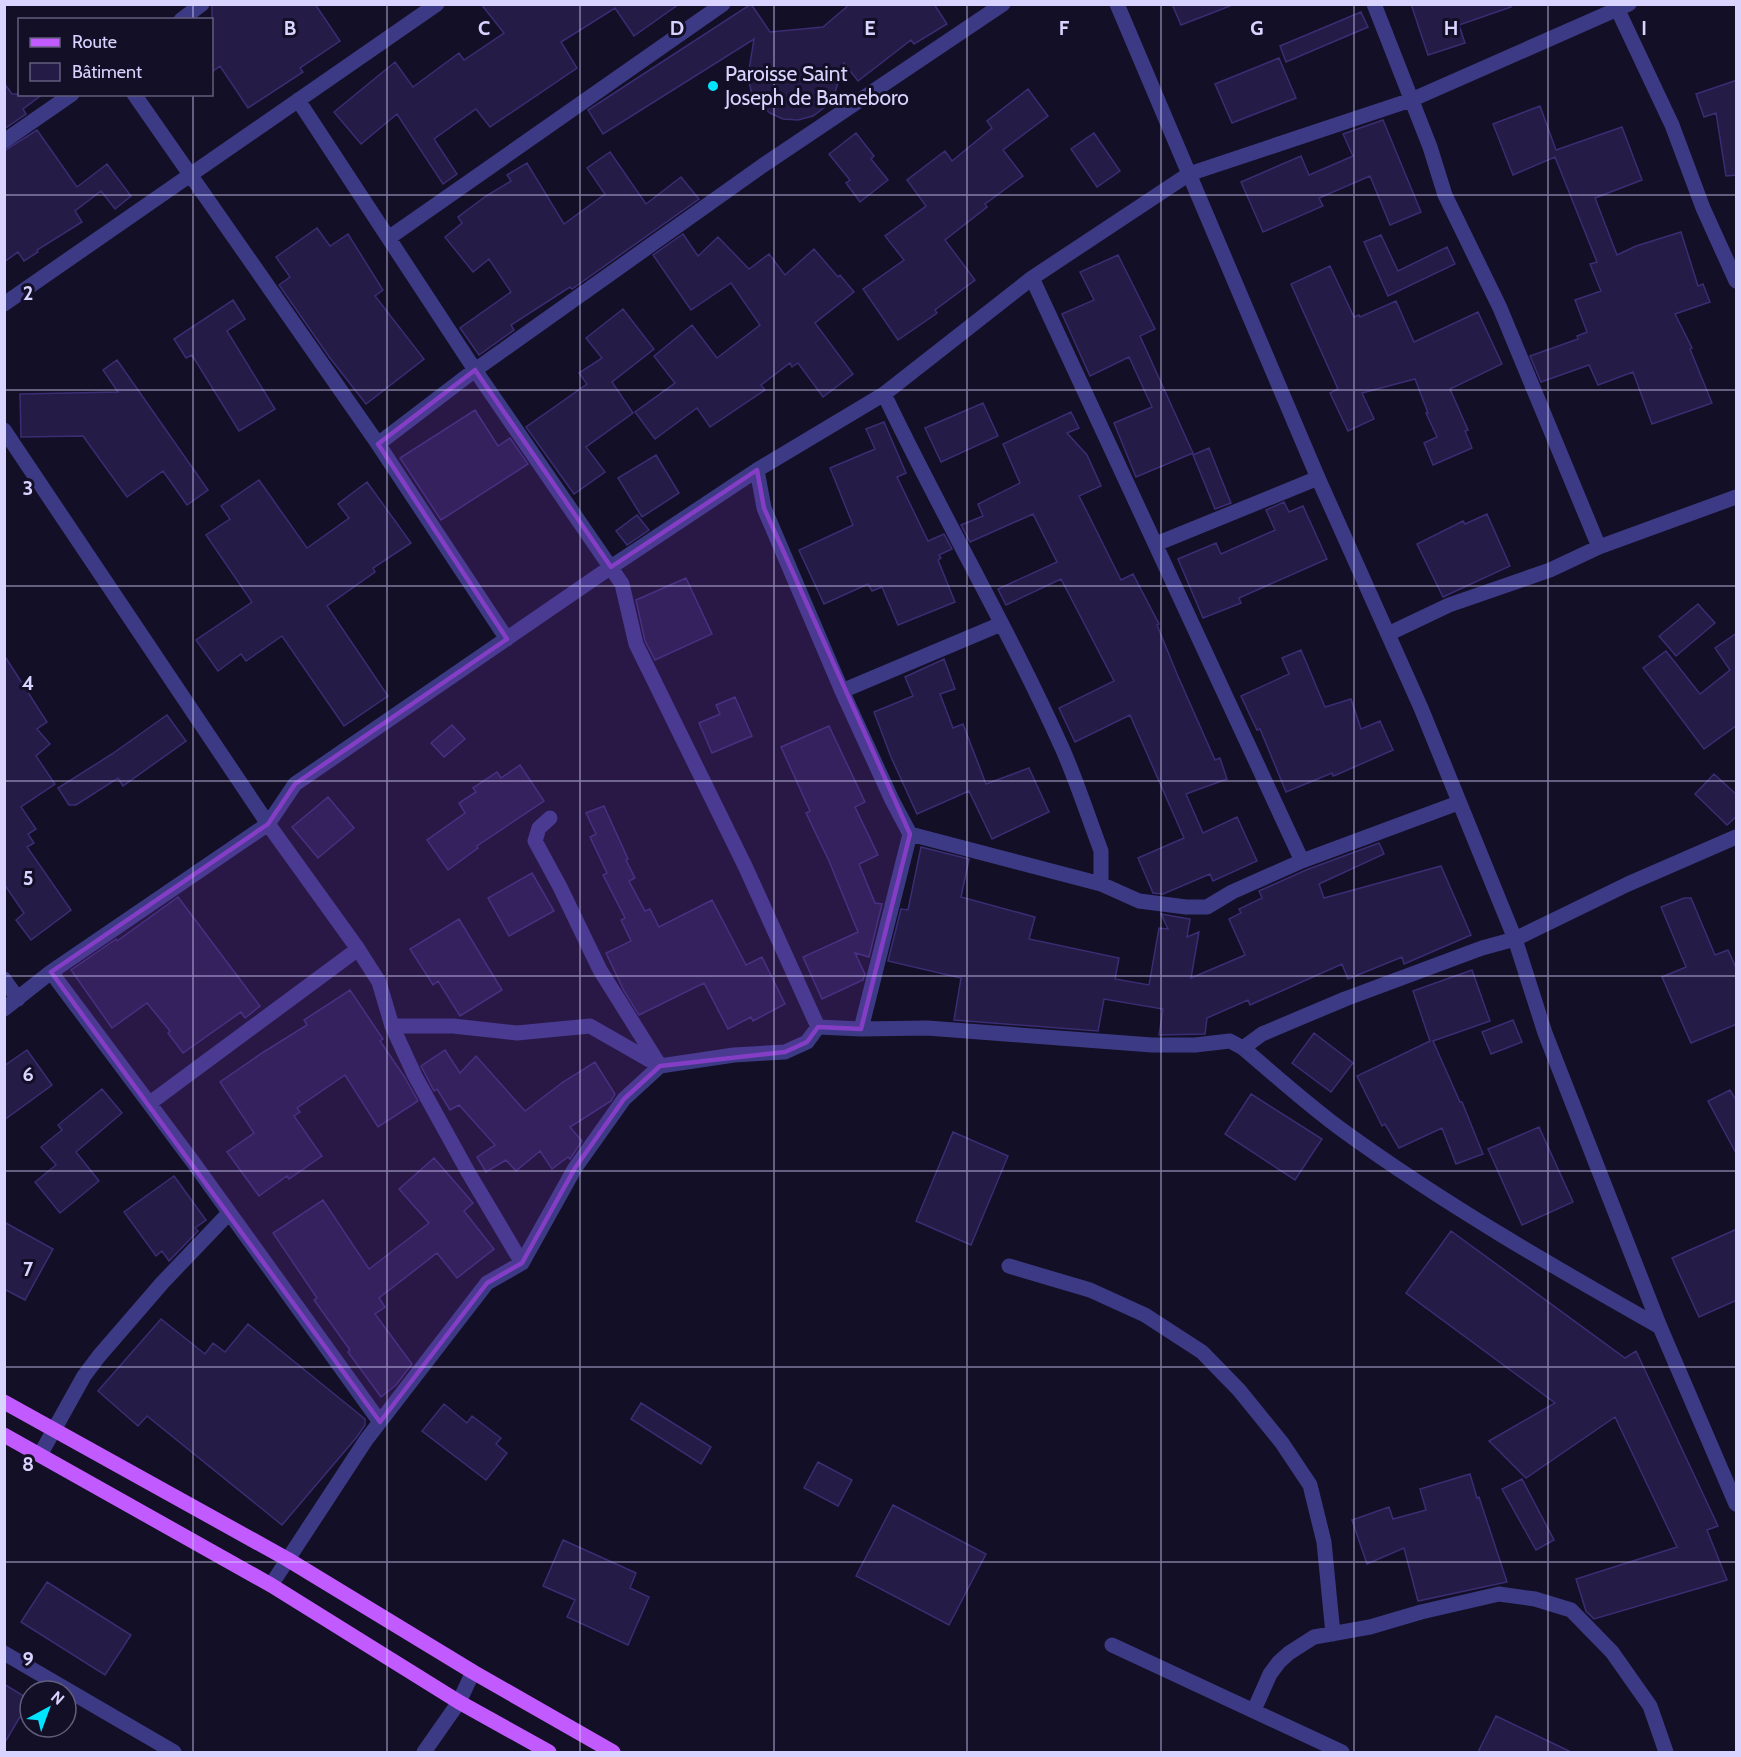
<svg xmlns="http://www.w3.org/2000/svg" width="1741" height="1757" font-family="Cabin,sans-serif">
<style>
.building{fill:#241b47;stroke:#3b2d73;stroke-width:1.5}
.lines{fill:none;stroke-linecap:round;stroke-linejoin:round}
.minor{stroke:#3d3a85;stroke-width:15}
.tertiary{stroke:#3d3a85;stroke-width:15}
.primary{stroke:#c25bff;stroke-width:15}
.marked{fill:#843dc5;fill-opacity:0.2;stroke:#843dc5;stroke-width:4.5;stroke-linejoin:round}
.grid{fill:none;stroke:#d9d4ff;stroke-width:1.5;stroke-opacity:0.55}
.poi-dot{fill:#00e5ff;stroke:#130f26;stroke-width:2}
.labels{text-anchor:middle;stroke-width:6;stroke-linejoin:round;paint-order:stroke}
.poi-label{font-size:21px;fill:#d9d4ff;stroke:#130f26;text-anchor:start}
.grid-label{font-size:20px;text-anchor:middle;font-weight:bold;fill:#d9d4ff;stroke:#130f26;stroke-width:6;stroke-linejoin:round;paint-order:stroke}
</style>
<rect width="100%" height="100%" fill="#130f26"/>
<path class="building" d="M212 4H315L340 41 300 68 303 72 248 108 220 66 212 72Z
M481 4H679L634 36 615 8 561 42 577 68 490 127 476 109 434 139 457 174 443 184 397 114 361 144 334 112 395 62 413 87 459 53 464 60 504 33Z
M751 4 770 32 823 27 850 4H934L947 24 914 44 911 40 858 81 844 63 834 96 825 107 813 116 798 120 783 119 770 113 758 103 751 91 748 76 754 39 603 134 588 110Z
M1172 4H1230V6L1181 25Z
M1411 4H1511V7L1459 25 1465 43 1428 55Z
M1361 12 1368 27 1286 62 1280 46Z
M1279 58 1296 98 1232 123 1215 84Z
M1737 80V175L1726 176 1716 113 1704 117 1696 94Z
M4 83 12 94H43L23 109 26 114 4 129Z
M1028 89 1048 116 1003 150 1023 176 985 204 987 207 945 240 975 280 935 310 937 313 898 340 863 289 904 260 885 236 926 206 907 180 945 151 952 161 992 128 987 121Z
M1540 106 1556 150 1622 127 1642 180 1595 198 1617 255 1636 246 1681 232 1698 286 1703 284 1710 302 1675 314 1692 348 1690 349 1712 403 1652 424 1633 372 1598 385 1589 365 1541 382 1530 356 1578 339 1577 336 1587 332 1575 300 1601 291 1590 264 1597 262 1555 157 1513 175 1493 124Z
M1383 120 1421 212 1390 225 1370 176 1319 198 1323 206 1263 232 1241 182 1301 156 1309 175 1353 156 1343 134Z
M37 130 77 187 107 164 131 196 115 209 101 191 75 211 82 222 37 250 38 252 24 261 18 252 4 262V151Z
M856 133 874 156 871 159 888 180 860 202 846 183 850 180 829 154Z
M1094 133 1120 171 1097 187 1071 149Z
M610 152 646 204 681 177 699 199 572 289 570 287 511 325 514 330 479 355 460 328 511 292 489 259 473 272 445 237 462 223 458 217 486 196 511 181 507 175 527 163 564 224 605 194 587 168Z
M317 228 330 246 348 234 383 290 375 296 424 359 366 404 330 358 279 285 290 277 276 257Z
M683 234 698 256 718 237 749 269 769 254 785 275 814 249 838 277 840 275 854 292 815 323 853 374 823 397 798 363 792 367 790 363 761 385 765 390 710 427 697 408 655 439 635 412 675 383 654 356 692 325 717 358 760 325 731 283 691 310 653 255Z
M1381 235 1398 271 1447 247 1455 264 1388 296 1364 242Z
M1118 255 1155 329 1140 336 1193 453 1136 477 1114 423 1152 407 1129 357 1090 376 1062 314 1094 300 1080 272Z
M1330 266 1354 317 1359 315 1360 317 1396 301 1414 342 1478 312 1502 364 1450 389 1468 430 1465 431 1472 448 1433 465 1424 443 1437 437 1426 413H1428L1415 379 1362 393 1374 419 1348 431 1330 393 1338 389 1291 284Z
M233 300 245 319 227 331 275 409 239 431 192 355 186 358 174 339Z
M623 309 654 349 612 382 633 413 586 447 605 472 574 494 526 427 587 384 579 373 602 358 586 338Z
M117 360 208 490 187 505 163 471 127 497 83 436 21 437 20 394 118 392 103 370Z
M983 403 998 436 941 462 925 428Z
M475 410 498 446 510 438 528 464 441 520 400 458Z
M1071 412 1079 428 1067 433 1087 455 1101 486 1079 496 1121 580 1133 574 1159 624 1157 625 1177 674 1215 760 1220 758 1227 779 1186 794 1203 833 1237 817 1257 861 1213 881 1210 874 1163 894 1153 893 1138 858 1184 838 1130 715 1075 742 1059 708 1114 681 1061 579 1006 605 998 589 1057 562 1033 514 970 542 961 525 983 516 978 504 1020 483 1003 444Z
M884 422 906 473 897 477 928 541 944 534 952 549 939 555 941 558 938 560 955 602 898 625 882 587 872 591 868 584 824 604 799 550 853 525 830 468 875 449 866 429Z
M1209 448 1231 503 1215 509 1193 455Z
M656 455 679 493 642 517 618 478Z
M259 480 307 548 349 518 338 504 367 482 411 543 373 568 375 572 327 606 388 696 344 726 282 636 246 661 241 654 218 671 196 640 252 602 206 535 230 519 221 506Z
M1284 502 1289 512 1303 506 1327 559 1239 598 1241 603 1203 618 1178 559 1216 543 1221 554 1275 530 1266 510Z
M1487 514 1510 566 1443 597 1417 544 1463 521 1465 524Z
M637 515 649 530 627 545 616 531Z
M686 578 712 634 655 660 645 641 636 600Z
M1698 604 1715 623 1676 656 1659 636Z
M1737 633V725L1704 749 1643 668 1666 651 1700 694 1730 670 1715 648Z
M1301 650 1325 707 1351 699 1361 729 1380 721 1393 750 1336 775 1333 776 1332 773 1286 792 1260 729 1257 730 1241 696 1289 674 1282 658Z
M4 655 47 722 37 729 50 744 36 756 55 784 21 807 36 829 28 834 34 843 27 847 71 910 31 940 16 920 24 913 4 884Z
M944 659 955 689 940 694 953 728 963 724 986 784 1029 768 1049 812 992 839 969 791 917 814 891 757 874 712 913 696 905 677Z
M735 697 752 736 712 753 699 723 720 714 716 705Z
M167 715 186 741 123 786 118 778 76 805H69L58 788 112 754Z
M452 725 465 739 444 757 431 743Z
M829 726 865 802 855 807 878 855 859 864 875 903 882 904 869 957 855 953 865 974 863 980 822 999 803 957 858 932 829 861 806 813 810 811 781 747Z
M520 765 544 801 477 846 478 848 448 870 427 840 465 813 459 803 476 792 473 788 497 772 501 778Z
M1714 774 1737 795V816L1727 825 1695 794Z
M328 797 354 828 318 858 292 827Z
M604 806 628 859 626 860 635 878 629 881 645 911 650 909 659 927 712 900 746 965 762 957 785 1004 753 1021 751 1017 728 1029 704 983 639 1015 624 991 606 953 631 941 621 920 625 918 603 875 607 873 590 837 596 834 586 813Z
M1379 843 1384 854 1319 884 1324 898 1441 866 1471 935 1404 964 1402 957 1348 979 1342 964 1250 1005 1248 1000 1207 1018 1205 1034 1159 1035 1163 1009 1104 999 1098 1031 954 1020 961 978 888 961 901 909 908 910 921 847 969 859 961 897 1035 917 1029 939 1119 958 1115 979 1149 985 1159 928 1168 929 1161 914 1190 919 1187 937 1199 932 1191 978 1245 955 1229 919 1241 913 1239 909 1262 898 1259 891 1306 870Z
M532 873 554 911 509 936 488 898Z
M178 897 260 1006 245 1018 241 1012 183 1053 168 1033 170 1031 147 1003 112 1028 71 970 116 939 117 941Z
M1684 898H1691L1715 955 1728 950 1737 970V1024L1691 1043 1662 977 1686 967 1661 907Z
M459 919 502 990 460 1016 438 981 433 985 410 949Z
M1472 970 1490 1021 1433 1041 1460 1102H1462L1483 1154 1456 1164 1442 1128 1399 1148 1385 1124 1382 1126 1357 1076 1430 1041 1413 991Z
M350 990 383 1039 380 1041 404 1076 418 1101 378 1127 345 1075 297 1108 300 1112 294 1116 322 1156 289 1179 287 1176 259 1196 227 1152 254 1133 220 1082 262 1053 307 1025 304 1020Z
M1513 1020 1522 1042 1491 1054 1482 1032Z
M1314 1033 1353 1063 1331 1092 1292 1063Z
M27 1050 52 1085 4 1120V1066Z
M445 1050 460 1073 476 1056 525 1111 563 1082 595 1062 615 1094 611 1101 570 1127 582 1141 570 1159 568 1157 552 1169 540 1151 516 1171 506 1160 486 1172 477 1157 495 1145 459 1105 450 1110 437 1089 434 1091 421 1066Z
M102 1089 122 1113 76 1152 99 1181 60 1213 35 1182 56 1165 41 1147 62 1130 58 1125Z
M1730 1090 1737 1102V1155L1708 1101Z
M1251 1094 1322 1139 1295 1180 1225 1134Z
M1539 1127 1573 1202 1522 1225 1488 1149Z
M953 1132 1008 1156 971 1245 916 1221Z
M434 1158 473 1203 464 1211 494 1249 457 1278 437 1253 379 1298 385 1307 375 1314 412 1364 396 1385 381 1397 348 1352 350 1350 314 1300 317 1298 273 1233 323 1200 369 1269 429 1223 399 1189Z
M174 1176 206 1220 195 1228 198 1231 169 1261 162 1251 156 1256 124 1212Z
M4 1222 53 1249 25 1300 4 1289Z
M1737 1229V1300L1699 1317 1672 1258Z
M1451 1231 1625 1358 1636 1351 1718 1526 1707 1530 1727 1580 1594 1619 1586 1611 1576 1579 1677 1547 1615 1417 1526 1478 1489 1441 1555 1403 1406 1293Z
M161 1319 205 1354 213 1343 225 1352 248 1324 365 1419V1425L356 1438 282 1525 147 1416 138 1426 98 1391Z
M641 1403 711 1447 701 1464 631 1419Z
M444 1404 467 1423 472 1416 501 1438 496 1444 507 1453 486 1480 422 1431Z
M818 1462 852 1480 838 1506 804 1488Z
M1470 1474 1477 1498 1479 1497 1507 1582 1418 1601 1404 1548 1367 1564 1352 1520 1389 1507 1393 1519 1426 1510 1420 1489Z
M1522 1479 1554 1540 1536 1550 1502 1489Z
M893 1505 986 1554 949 1625 856 1576Z
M563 1540 636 1573 630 1588 649 1597 628 1645 567 1617 575 1600 543 1586Z
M47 1582 131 1635 105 1675 21 1622Z
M4 1684 30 1700 4 1744Z
M1496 1716 1571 1752H1478Z"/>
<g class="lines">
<path class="minor" d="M1374 4 1430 147 1445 195 1500 308 1599 547
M1615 4 1672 125 1703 208 1736 281
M181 20 202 4
M134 94 378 444 507 639
M298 100 475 370 622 584 636 644 745 866 818 1027
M4 141 72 94
M390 237 723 4
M1032 278 1302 861
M4 304 437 4
M884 394C941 514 1009 629 1063 750 1076 780 1086 810 1097 840L1101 851V884L1139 901 1186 907H1207L1232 892 1302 861 1458 803
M4 430 268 824 358 949 379 982 392 1026 415 1076 468 1172 522 1263
M378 444 475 370 762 166 1003 4
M757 470 764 508 842 691 892 800 910 834 861 1029
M1156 544 1318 478
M1388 634 1449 605 1550 570 1599 547 1736 497
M842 691 1001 624
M910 834 1101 884
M51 972 193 1162 380 1422
M4 979 18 999
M4 1009 51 972 268 824 295 784 611 567 757 470 884 394 1032 278 1189 174 1411 100 1629 4
M392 1026H453L517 1033 590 1026 660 1066 734 1055 785 1052 807 1042 818 1027 861 1029 927 1028 1152 1045H1195L1230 1041 1243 1048 1262 1034 1345 999 1482 948 1515 939 1628 884 1736 837
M1243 1048C1276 1076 1309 1106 1345 1132 1446 1205 1552 1266 1660 1327
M150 1103 358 949
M1009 1266 1090 1290 1145 1315 1202 1352 1239 1390 1282 1443 1310 1485 1324 1542 1333 1634
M40 1455 84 1376 99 1356 163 1282 229 1213
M271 1585 366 1440 487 1283 522 1263 575 1168 624 1099 660 1066 600 970 560 887 535 841 539 828 550 818
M1112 1645 1342 1752
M4 1653 174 1752
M1254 1710 1270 1674 1279 1662 1289 1653 1314 1637 1370 1627 1421 1612 1499 1594 1535 1599 1571 1610 1612 1652 1650 1706 1666 1752
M424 1752 459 1702 473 1672"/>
<path class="tertiary" d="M1117 4 1318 478 1421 708 1515 939 1545 1033 1660 1327 1736 1504"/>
<path class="primary" d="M4 1402 287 1559 473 1672 613 1752
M4 1435 271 1585 459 1702 549 1752"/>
</g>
<path class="marked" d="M475 370 611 567 757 470 764 508 910 834 861 1029 818 1027 807 1042 785 1052 660 1066 624 1099 575 1168 522 1263 487 1283 380 1422 51 972 268 824 295 784 507 639 378 444Z"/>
<path class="grid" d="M193 4V20M387 4V1752M580 4V1752M774 4V1752M967 4V1752M1161 4V1752M1354 4V1752M1548 4V1752M193 94V1752M4 195H1736M4 390H1736M4 586H1736M4 781H1736M4 976H1736M4 1171H1736M4 1367H1736M4 1562H1736"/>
<circle class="poi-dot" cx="713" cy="86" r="6"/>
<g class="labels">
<g class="poi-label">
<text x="725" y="81">Paroisse Saint<tspan x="725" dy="24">Joseph de Bameboro</tspan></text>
</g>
</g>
<g class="grid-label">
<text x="290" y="35">B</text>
<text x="484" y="35">C</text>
<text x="677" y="35">D</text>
<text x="870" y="35">E</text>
<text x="1064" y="35">F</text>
<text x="1257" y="35">G</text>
<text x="1451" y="35">H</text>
<text x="1644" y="35">I</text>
<text x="28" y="300">2</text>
<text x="28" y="495">3</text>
<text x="28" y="690">4</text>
<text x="28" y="885">5</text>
<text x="28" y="1081">6</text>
<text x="28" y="1276">7</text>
<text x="28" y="1471">8</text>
<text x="28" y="1666">9</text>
</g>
<rect width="1741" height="1757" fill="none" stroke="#d9d4ff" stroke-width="12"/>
<rect x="18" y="18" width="195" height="78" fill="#130f26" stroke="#625e7d" stroke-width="1.5"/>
<rect x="30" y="38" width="30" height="9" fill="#c25bff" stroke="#625e7d" stroke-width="1.5"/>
<text x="72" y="48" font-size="18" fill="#d9d4ff">Route</text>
<rect x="30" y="63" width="30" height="18" fill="#241b47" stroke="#625e7d" stroke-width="1.5"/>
<text x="72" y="78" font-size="18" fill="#d9d4ff">Bâtiment</text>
<g transform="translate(48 1709) rotate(41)"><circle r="28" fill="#130f26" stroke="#625e7d" stroke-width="1.5"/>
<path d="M0-4.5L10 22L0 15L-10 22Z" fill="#00e5ff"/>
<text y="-9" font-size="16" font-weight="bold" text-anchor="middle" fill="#d9d4ff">N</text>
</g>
</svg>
